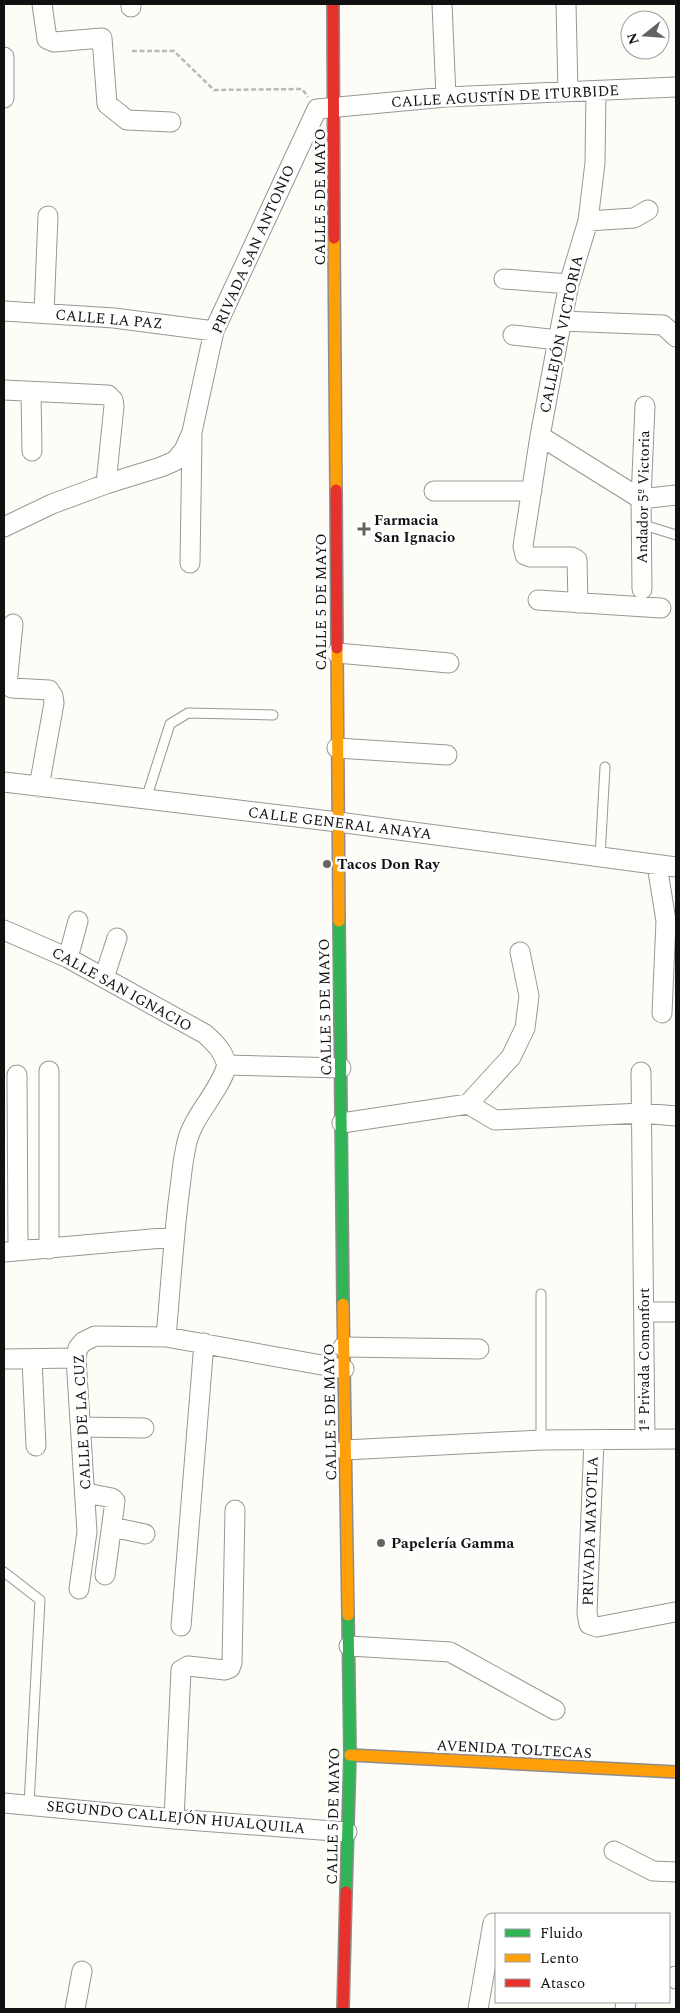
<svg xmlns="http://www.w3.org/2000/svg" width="680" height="2013" font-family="Spectral,serif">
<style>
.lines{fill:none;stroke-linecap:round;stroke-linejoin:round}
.lane-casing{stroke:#979795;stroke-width:11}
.street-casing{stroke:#979795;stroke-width:21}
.fast-casing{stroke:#8e8d8b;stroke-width:14}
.slow-casing{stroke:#8e8d8b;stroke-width:14}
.jam-casing{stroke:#8e8d8b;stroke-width:14}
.path{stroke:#b9b9b8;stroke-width:2.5;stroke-dasharray:5 2.5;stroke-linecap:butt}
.lane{stroke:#fffffe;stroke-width:9}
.street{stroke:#fffffe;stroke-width:19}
.fast{stroke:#30b455;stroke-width:11}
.slow{stroke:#ff9f0a;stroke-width:11}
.jam{stroke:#e5322d;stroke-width:11}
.poi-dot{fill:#646362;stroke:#fff;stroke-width:2}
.labels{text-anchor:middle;stroke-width:5;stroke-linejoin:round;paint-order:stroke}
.street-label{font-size:15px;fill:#111;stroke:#fff}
.poi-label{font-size:15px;font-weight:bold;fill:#111;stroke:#fff;text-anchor:start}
</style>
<rect width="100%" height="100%" fill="#fdfcf7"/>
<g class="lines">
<defs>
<path id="lane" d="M641 524 676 535
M146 799 170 724 188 713 273 715
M600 857 605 767
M541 1294V1440
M4 1572 40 1600 29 1804"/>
<path id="street" d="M42 4 47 39 54 42 102 38 107 104 127 120 171 122
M442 4 446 97
M566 4 568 92
M131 7V4
M4 57V98
M588 221 634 218 648 210
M504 279 569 284
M4 311 114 318 214 331
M44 313 48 216
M562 321 663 325 676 337
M513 335 558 340
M4 390 108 395 113 400 114 406 106 484
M31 392 32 451
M540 436 641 499 676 495
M434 491H532
M4 527 52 504 106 484 161 467 175 461 184 450 192 432 214 331 317 109 446 97 676 87
M190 563 192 437
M642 589 641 499 645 406
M538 600 661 608
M578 603 577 560 572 557H530L525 555 523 546 540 436 558 340 569 284 588 221 595 163 596 91
M13 624 7 685 12 688 49 690 53 696 54 703 39 787
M337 653 449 663
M337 748 447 755
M4 782 338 822 676 867
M657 865 666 921 662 1013
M4 930 68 958 205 1034C216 1044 223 1051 227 1065
M68 958 78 921
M104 978 117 938
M49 1071V1249
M641 1072 645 1439
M17 1075 18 1251
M468 1104 495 1120 642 1113 676 1116
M342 1123 468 1104 511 1057 525 1028 529 996 520 952
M4 1252 174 1237
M644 1312H676
M166 1337C170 1292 173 1248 178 1203 181 1183 182 1162 187 1142 194 1114 219 1093 227 1065L341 1068
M343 1347 479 1349
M4 1359 76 1358
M32 1360 36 1446
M81 1427 144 1428
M594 1440 587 1613 589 1624 597 1627 675 1612
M345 1450 541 1440 676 1439
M86 1493 112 1498 115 1501 105 1575
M112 1527 145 1534
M79 1589 87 1532 76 1358 78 1348 83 1342 95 1336 166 1337 344 1369
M181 1626 204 1343
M349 1646 450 1652 555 1710
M4 1803 174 1819 347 1832
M174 1819 181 1670 188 1666 225 1670 230 1668 232 1663 235 1510
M614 1851 653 1871 676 1872
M676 1979V1976
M75 2009 82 1971
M478 2009 493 1923
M625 2009 626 2002"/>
<path id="fast" d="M339 921 343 1304
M346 1892 350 1755 348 1615"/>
<path id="slow" d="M334 238 336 490
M337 648 339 921
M343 1304 348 1615
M350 1755 676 1772"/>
<path id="jam" d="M333 4 334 238
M336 490 337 648
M343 2009 346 1892"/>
</defs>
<use href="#lane" class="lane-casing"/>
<use href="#street" class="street-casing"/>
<use href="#fast" class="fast-casing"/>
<use href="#slow" class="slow-casing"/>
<use href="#jam" class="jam-casing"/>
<path class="path" d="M132 51H174L214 90 302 89 308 97"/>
<use href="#lane" class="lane"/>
<use href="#street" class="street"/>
<use href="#fast" class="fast"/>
<use href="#slow" class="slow"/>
<use href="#jam" class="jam"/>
</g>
<g class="poi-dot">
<path d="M361.5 521.5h5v5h5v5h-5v5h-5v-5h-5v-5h5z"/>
<circle cx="327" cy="864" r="5"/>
<circle cx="381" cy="1543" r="5"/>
</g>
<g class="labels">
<g class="street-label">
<text transform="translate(505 96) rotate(-3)" y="5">CALLE AGUSTÍN DE ITURBIDE</text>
<text transform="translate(320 197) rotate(-90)" y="5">CALLE 5 DE MAYO</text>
<text transform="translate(253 249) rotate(-66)" y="5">PRIVADA SAN ANTONIO</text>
<text transform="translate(109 319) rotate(5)" y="5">CALLE LA PAZ</text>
<text transform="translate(561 334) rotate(-78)" y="5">CALLEJÓN VICTORIA</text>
<text transform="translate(643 497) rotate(-89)" y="5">Andador 5º Victoria</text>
<text transform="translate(321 602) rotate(-90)" y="5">CALLE 5 DE MAYO</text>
<text transform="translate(340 823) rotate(7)" y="5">CALLE GENERAL ANAYA</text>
<text transform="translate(122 989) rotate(29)" y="5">CALLE SAN IGNACIO</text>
<text transform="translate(325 1007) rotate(-91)" y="5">CALLE 5 DE MAYO</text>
<text transform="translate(644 1360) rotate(-90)" y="5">1ª Privada Comonfort</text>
<text transform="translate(330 1412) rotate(-91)" y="5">CALLE 5 DE MAYO</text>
<text transform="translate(82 1422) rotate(-93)" y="5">CALLE DE LA CUZ</text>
<text transform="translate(590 1531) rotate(-88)" y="5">PRIVADA MAYOTLA</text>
<text transform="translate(514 1749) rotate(3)" y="5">AVENIDA TOLTECAS</text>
<text transform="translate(333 1816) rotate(-89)" y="5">CALLE 5 DE MAYO</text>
<text transform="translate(176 1817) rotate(5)" y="5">SEGUNDO CALLEJÓN HUALQUILA</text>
</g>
<g class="poi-label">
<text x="374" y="525">Farmacia<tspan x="374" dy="17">San Ignacio</tspan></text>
<text x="337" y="869">Tacos Don Ray</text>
<text x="391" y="1548">Papelería Gamma</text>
</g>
</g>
<rect width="680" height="2013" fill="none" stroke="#111111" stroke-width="10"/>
<rect x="495" y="1913" width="175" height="90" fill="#ffffff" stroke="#a0a0a0"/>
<rect x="505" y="1929" width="25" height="8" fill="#30b455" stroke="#a0a0a0"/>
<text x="540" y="1938" font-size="15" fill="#111111">Fluido</text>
<rect x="505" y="1954" width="25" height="8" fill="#ff9f0a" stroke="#a0a0a0"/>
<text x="540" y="1963" font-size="15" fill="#111111">Lento</text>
<rect x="505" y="1979" width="25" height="8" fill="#e5322d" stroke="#a0a0a0"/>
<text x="540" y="1988" font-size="15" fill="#111111">Atasco</text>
<g transform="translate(645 35) rotate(253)"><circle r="24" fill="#ffffff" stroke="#a0a0a0"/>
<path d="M0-4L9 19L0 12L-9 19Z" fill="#646362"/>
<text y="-8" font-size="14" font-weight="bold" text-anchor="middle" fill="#111111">N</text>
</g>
</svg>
